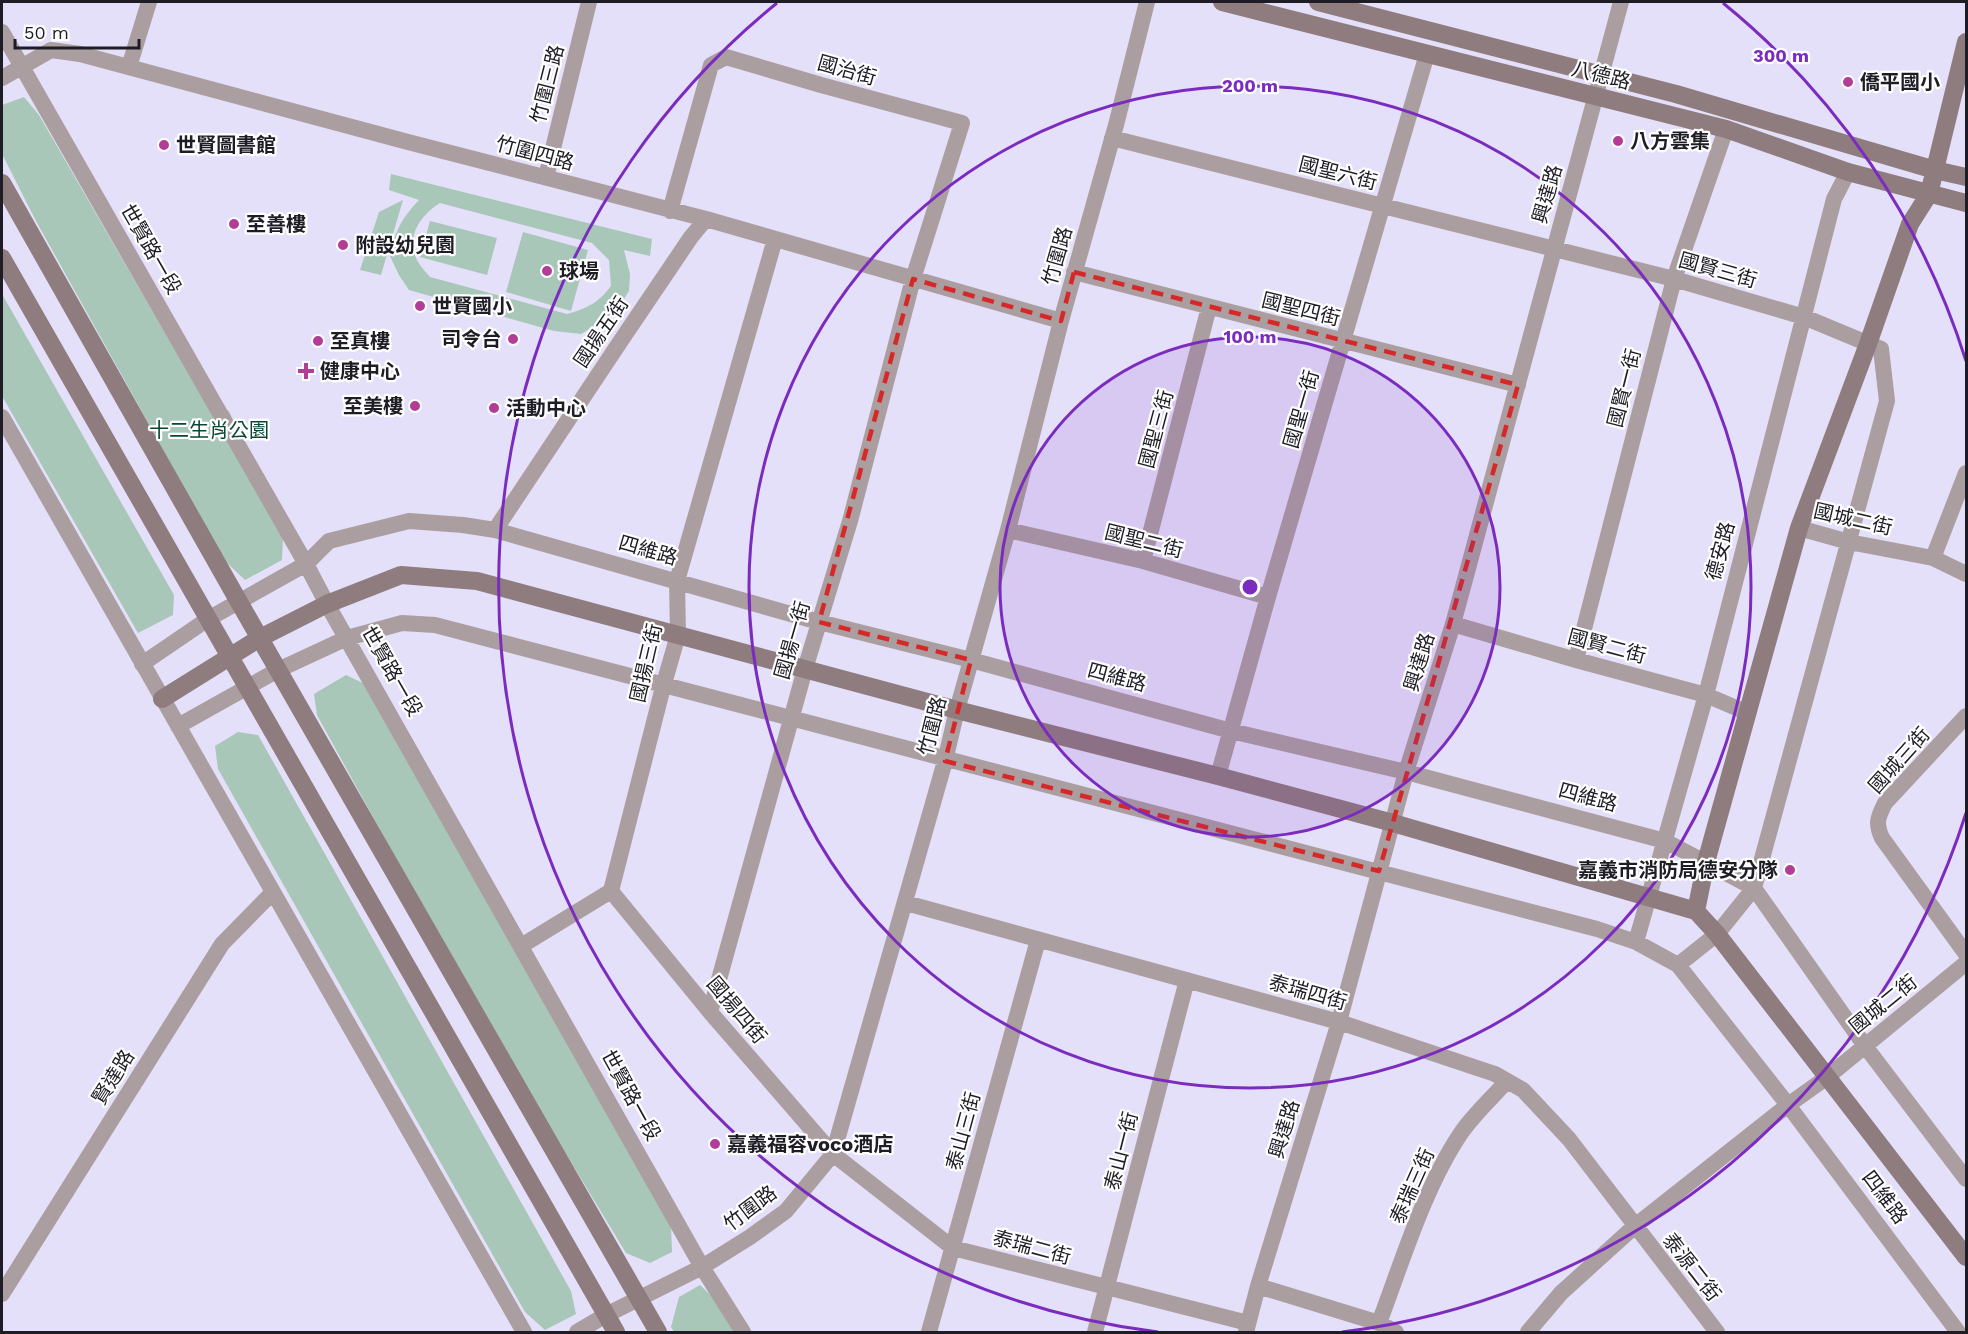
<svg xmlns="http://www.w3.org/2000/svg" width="1968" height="1334" font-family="'Work Sans','Noto Sans TC',sans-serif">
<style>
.green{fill:#a8c7b8;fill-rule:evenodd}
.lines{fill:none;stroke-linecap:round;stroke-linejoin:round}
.street{stroke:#ab9ea0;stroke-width:16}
.secondary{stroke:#8f7c7f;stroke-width:18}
.marked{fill:none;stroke:#d62828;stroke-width:4.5;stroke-dasharray:12 8;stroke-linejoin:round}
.ring{fill:none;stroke:#7b2cbf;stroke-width:3}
.poi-dot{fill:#b13d96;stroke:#fff;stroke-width:2}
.labels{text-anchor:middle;stroke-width:4.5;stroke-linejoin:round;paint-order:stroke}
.street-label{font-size:20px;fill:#1e1c25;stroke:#fff}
.poi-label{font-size:20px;font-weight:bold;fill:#1e1c25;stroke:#fff;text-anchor:start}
.park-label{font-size:20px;fill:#084732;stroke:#fff}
.centre{fill:#7b2cbf;stroke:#fff;stroke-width:3}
.ring-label{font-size:18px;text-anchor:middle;font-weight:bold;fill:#7b2cbf;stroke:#fff;stroke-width:4.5;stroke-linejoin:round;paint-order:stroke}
</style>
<rect width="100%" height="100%" fill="#e5e0fa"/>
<path class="green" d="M24 97 39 115 206 404 217 405 229 411 233 420 283 538 282 560 245 580 225 561 36 221 2 154V105Z
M391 174 652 239 650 256 624 250 630 274 629 291 621 304 605 320 581 334 554 331 409 290 399 275 389 254C397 229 401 219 419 200L389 190ZM440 203 592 243 609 260 611 286C598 303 588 308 567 314L430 277C425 271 419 265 416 258 406 235 422 214 440 203Z
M403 200 381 275 360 270 379 212Z
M430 221 497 238 487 275 420 257Z
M523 232 588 250 571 311 506 292Z
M2 294 174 595 173 615 138 633 2 396Z
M346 675 365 684 671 1225 672 1252 650 1263 626 1253 476 1005 317 715 314 694Z
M238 732 258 735 571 1291 576 1314 545 1330 525 1312 218 769 215 746Z
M700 1285 718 1302 735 1332H674L671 1327 679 1297Z"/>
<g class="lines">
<path class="street" d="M2 32 306 564 327 604 702 1267 743 1332
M129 67 149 2
M2 78 51 50 80 54 408 142 706 219 1061 321
M1112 138 1674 279 1804 317 1881 349 1887 401 1754 888 1717 934 1678 965
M546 177 589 2
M670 211 711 65 726 57 821 85 962 123 913 279 850 521 805 669 710 1012
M1074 272 1518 385
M2 417 524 1332
M1966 473 1933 558 1966 574
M1799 528 1849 542 1933 558
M495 530 620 342 691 237 706 219
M1008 530 1143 561 1268 597
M1143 561 1209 307
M1453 624 1576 660 1706 695 1748 713
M1576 660 1674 279 1726 129
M142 664 208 619 306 564 329 541 409 521 463 525 495 530 819 622 971 660 1231 731 1406 772 1665 841 1754 888 1865 1046 1966 1179
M1966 716 1885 803C1878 817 1875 823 1882 838L1966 954
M178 726 278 670 347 638 402 623 435 625C822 730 1210 827 1597 929L1636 942 1678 965 1788 1105 1958 1332
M1218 776 1268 597 1427 54
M611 891 710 1012 833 1154 953 1248 1248 1323
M906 903 1339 1022 1495 1074 1523 1090 1569 1139 1717 1332
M1636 942 1706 695 1834 199 1848 172
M521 946 611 891 663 687 678 635 677 581 775 239
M1258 1286 1379 1323 1396 1332
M2 1294 222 944 273 892
M1379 1323C1402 1262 1425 1186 1461 1133 1474 1114 1492 1098 1507 1081
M577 1332 606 1315 702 1267 750 1237 786 1211 833 1154 945 761 957 710 1008 530 1061 321 1116 125 1147 2
M929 1332 1038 940
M1095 1332 1187 980
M1246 1332 1258 1286 1339 1022 1406 772 1453 624 1621 2
M1528 1332 1561 1293 1635 1226 1788 1105 1826 1078 1966 963"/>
<path class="secondary" d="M1222 2 1726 129 1848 172 1966 203
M1318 2 1676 94 1935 170 1966 177
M2 183 239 602 658 1332
M2 258 616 1332
M162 699 260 638 327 604 401 575 477 581 957 710 1218 776 1393 823 1696 911 1717 934 1966 1257
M1696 911 1706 862 1799 528 1868 344 1910 224 1929 194 1966 42"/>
</g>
<path class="marked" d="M1074 272 1518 385 1379 871 945 761 971 660 819 622 913 279 1061 321Z"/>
<circle cx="1250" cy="587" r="250" fill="#7b2cbf" fill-opacity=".12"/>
<g class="ring">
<circle cx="1250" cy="587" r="250"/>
<circle cx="1250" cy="587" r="501"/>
<path d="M1966 813A751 751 0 0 1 1342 1332M1158 1332A751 751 0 0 1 777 3M1723 3A751 751 0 0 1 1966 361"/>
</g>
<g class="poi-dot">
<circle cx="1848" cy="82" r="6"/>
<circle cx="1618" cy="141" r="6"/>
<circle cx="164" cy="145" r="6"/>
<circle cx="234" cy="224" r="6"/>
<circle cx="343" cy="245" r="6"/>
<circle cx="547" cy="271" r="6"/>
<circle cx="420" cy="306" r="6"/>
<circle cx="513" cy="339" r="6"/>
<circle cx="318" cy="341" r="6"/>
<path d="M303 362h6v6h6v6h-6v6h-6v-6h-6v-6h6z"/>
<circle cx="415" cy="406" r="6"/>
<circle cx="494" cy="408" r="6"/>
<circle cx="1790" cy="870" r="6"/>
<circle cx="715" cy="1144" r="6"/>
</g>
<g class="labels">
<g class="street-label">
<text transform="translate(847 70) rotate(16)" y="7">國治街</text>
<text transform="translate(1601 75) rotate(14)" y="7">八德路</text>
<text transform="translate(547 84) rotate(-76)" y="7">竹圍三路</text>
<text transform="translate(535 153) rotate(15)" y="7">竹圍四路</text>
<text transform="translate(1338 173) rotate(14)" y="7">國聖六街</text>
<text transform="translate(1547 194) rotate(-74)" y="7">興達路</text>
<text transform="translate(151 249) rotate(60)" y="7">世賢路一段</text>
<text transform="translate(1057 256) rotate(-74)" y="7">竹圍路</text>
<text transform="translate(1718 270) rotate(16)" y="7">國賢三街</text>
<text transform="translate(1301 309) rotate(14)" y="7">國聖四街</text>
<text transform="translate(601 332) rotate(-56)" y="7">國揚五街</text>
<text transform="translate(1624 388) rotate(-76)" y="7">國賢一街</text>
<text transform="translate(1301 409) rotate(-74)" y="7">國聖一街</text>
<text transform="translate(1156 429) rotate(-75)" y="7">國聖三街</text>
<text transform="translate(1853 519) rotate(13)" y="7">國城二街</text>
<text transform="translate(1144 541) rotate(14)" y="7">國聖二街</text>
<text transform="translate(648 550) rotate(16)" y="7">四維路</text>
<text transform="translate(1720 551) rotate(-75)" y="7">德安路</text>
<text transform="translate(792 640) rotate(-74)" y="7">國揚一街</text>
<text transform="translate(1607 646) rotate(15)" y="7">國賢二街</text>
<text transform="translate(1419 662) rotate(-73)" y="7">興達路</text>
<text transform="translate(646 663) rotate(-77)" y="7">國揚三街</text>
<text transform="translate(392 671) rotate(60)" y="7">世賢路一段</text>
<text transform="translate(1117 677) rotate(15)" y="7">四維路</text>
<text transform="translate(932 726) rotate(-76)" y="7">竹圍路</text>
<text transform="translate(1899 760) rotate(-48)" y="7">國城三街</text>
<text transform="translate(1588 797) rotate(15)" y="7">四維路</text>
<text transform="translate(1308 992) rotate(16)" y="7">泰瑞四街</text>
<text transform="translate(1883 1004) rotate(-39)" y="7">國城二街</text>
<text transform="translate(737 1010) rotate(50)" y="7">國揚四街</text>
<text transform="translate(113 1077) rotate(-58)" y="7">賢達路</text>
<text transform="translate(631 1095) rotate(61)" y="7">世賢路一段</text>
<text transform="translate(1284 1129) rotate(-73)" y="7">興達路</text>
<text transform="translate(963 1131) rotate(-75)" y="7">泰山三街</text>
<text transform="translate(1121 1151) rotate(-76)" y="7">泰山一街</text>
<text transform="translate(1412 1186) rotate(-66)" y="7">泰瑞三街</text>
<text transform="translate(1885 1197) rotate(53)" y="7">四維路</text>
<text transform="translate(750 1208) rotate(-37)" y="7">竹圍路</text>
<text transform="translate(1032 1247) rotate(15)" y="7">泰瑞二街</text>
<text transform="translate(1692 1267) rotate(52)" y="7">泰源二街</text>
</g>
<g class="poi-label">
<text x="1860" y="89">僑平國小</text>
<text x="1630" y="148">八方雲集</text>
<text x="176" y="152">世賢圖書館</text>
<text x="246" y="231">至善樓</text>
<text x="355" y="252">附設幼兒園</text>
<text x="559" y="278">球場</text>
<text x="432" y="313">世賢國小</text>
<text x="501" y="346" text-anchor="end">司令台</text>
<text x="330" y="348">至真樓</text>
<text x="320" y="378">健康中心</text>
<text x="403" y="413" text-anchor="end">至美樓</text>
<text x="506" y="415">活動中心</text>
<text x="1778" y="877" text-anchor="end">嘉義市消防局德安分隊</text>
<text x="727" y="1151">嘉義福容voco酒店</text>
</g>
<g class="park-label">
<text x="209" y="437">十二生肖公園</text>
</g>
</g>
<circle cx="1250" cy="587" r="9" class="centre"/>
<g class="ring-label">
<text x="1781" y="62">300 m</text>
<text x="1250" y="92">200 m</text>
<text x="1250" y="343">100 m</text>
</g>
<rect width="1968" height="1334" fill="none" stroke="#1e1c25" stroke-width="6"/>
<path d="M15 39v9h124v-9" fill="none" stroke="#1e1c25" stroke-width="3"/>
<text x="24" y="39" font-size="18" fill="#1e1c25" stroke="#ffffff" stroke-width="4.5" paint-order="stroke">50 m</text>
</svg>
